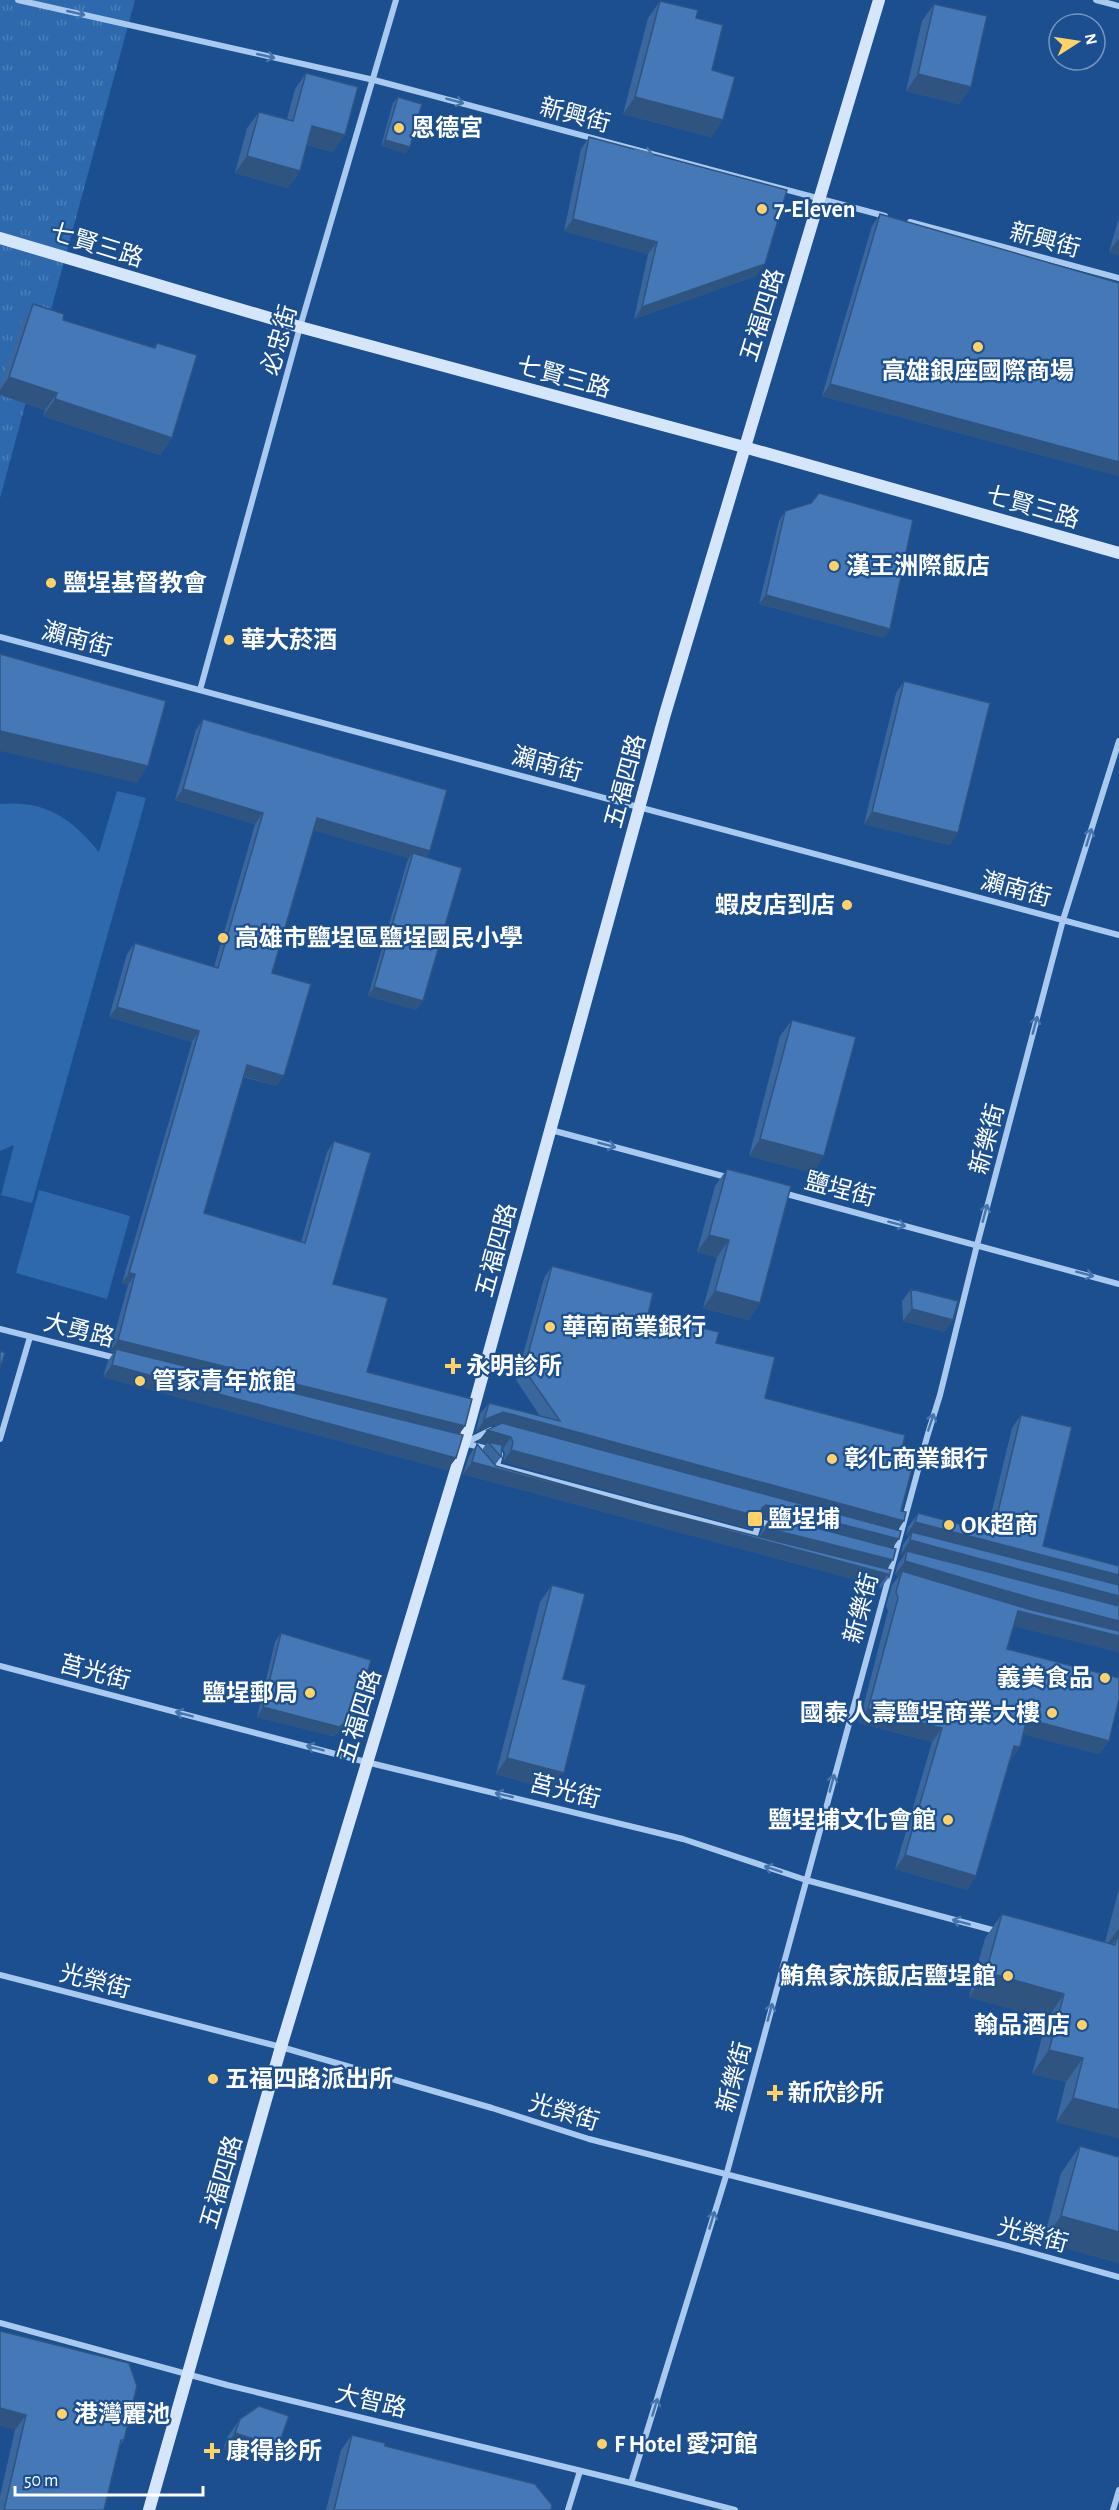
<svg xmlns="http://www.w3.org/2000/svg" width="1119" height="2510" font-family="'Alegreya Sans','Noto Sans TC',sans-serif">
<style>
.grass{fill:#2e69ad}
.park{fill:url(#park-tufts)}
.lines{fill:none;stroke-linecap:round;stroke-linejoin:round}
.street{stroke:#a9c9ee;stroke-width:6}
.secondary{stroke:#d6e6fa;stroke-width:12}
.wall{fill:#3a679d;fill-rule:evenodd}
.shaded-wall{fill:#305480}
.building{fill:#4478b7;stroke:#305480;stroke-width:1.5}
.oneway{stroke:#4674ac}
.poi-dot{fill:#ffd166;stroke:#1b4f8f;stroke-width:2}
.labels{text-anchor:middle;stroke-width:4.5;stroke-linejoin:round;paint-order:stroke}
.street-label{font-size:24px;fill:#fff;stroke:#1b4f8f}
.poi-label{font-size:24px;font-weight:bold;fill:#fff;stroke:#1b4f8f;text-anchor:start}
</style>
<defs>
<pattern id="park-tufts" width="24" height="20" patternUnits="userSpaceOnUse" patternTransform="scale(1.5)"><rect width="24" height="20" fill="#2e69ad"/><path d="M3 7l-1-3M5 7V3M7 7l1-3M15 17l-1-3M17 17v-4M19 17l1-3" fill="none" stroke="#4d80b9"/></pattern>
</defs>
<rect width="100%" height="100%" fill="#1b4f8f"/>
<path class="grass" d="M117 791 146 798 32 1203 1 1195 14 1145 0 1151V804C46 800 71 818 99 852Z
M39 1190 130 1216 107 1299 16 1273Z"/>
<path class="park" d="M0 0H135L0 498Z"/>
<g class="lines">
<path class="street" d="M18 0 374 80 885 216
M1096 0 1119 6
M910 222 1119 278
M0 637 1119 935
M200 690 300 327 396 0
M551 1130 730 1178
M783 1193 1119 1284
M0 1329 116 1358
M0 1439 30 1337
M464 1443 492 1450
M465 1443 491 1430
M500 1454 497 1466 755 1535 759 1522 772 1525
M0 1666 366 1762 683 1839 806 1880 996 1931
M0 1975 281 2047 492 2108 589 2139 1007 2246 1119 2277
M0 2323 227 2385 631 2483 735 2510
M631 2483 726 2176 927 1437 940 1395 977 1245 1063 920 1119 741
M568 2510 580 2471
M1113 2510 1119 2490"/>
<path class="secondary" d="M0 238 300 327 744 447 1119 553
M149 2510 281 2047 464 1443 665 714 879 0"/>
</g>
<path class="wall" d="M660 1 696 18 712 70 723 120 711 137 623 114 648 18Z
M934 4 971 87 959 104 906 91 922 21Z
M306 73 333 152 307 145 300 171 288 188 235 173 247 128 259 112 287 119 295 89Z
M398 97 406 153 381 146 393 103Z
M589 137 756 276 634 319 648 254 564 231 581 149Z
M880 214 1119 283V476L822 396 872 226Z
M1119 217V255L1109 252Z
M33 304 63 320 153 348 157 343 172 438 160 455 43 416 45 410 0 395V386L22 320Z
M785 511 884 638 759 604 779 521Z
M904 681 950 845 864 824 896 693Z
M203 719 430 851 426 857 423 1001 416 1010 368 996 407 862 409 858 313 830 272 973 277 1086 243 1077 204 1213 301 1242 327 1152 334 1141 333 1284 367 1372 465 1426 459 1434 456 1458 447 1470 103 1377 108 1361 114 1352 110 1351 128 1285 122 1283 192 1042 109 1017 127 954 135 943 214 967 255 824 175 800 196 730Z
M792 1020 824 1156 813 1173 749 1156 780 1036Z
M727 1169 760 1303 748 1320 703 1308 717 1257 697 1252 715 1186Z
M552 1266 648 1315 716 1343 765 1398 901 1511 897 1530 887 1569 889 1577 880 1589 879 1586 463 1474 469 1456 477 1444 482 1450 486 1444 478 1442 498 1425 494 1424 476 1432 480 1414 489 1403 540 1416 516 1380 544 1278ZM502 1448 503 1449 505 1454 503 1462 751 1529 759 1517 769 1520 763 1528 759 1537 649 1509 496 1466 495 1465 501 1457Z
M911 1289 945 1332 903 1321 902 1301Z
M1021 1415 1043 1546 1119 1566V1652L1014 1626 1007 1649 1109 1741 1099 1754 1023 1734 1020 1747 1010 1761H1009L976 1876 967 1890 895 1869 932 1742 859 1723 888 1611 886 1606 892 1585 899 1576 895 1575 898 1564 904 1555 901 1554 903 1545 909 1536 906 1535 908 1527 918 1513 987 1531 1012 1428Z
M552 1585V1790L496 1774 540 1602Z
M281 1633 355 1717 349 1726 333 1736 257 1717 275 1642Z
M1119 1888V2138L1056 2122 1066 2082 1032 2074 1047 2019 969 1997 985 1938 1002 1914 1105 1942Z
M1080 2146 1119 2157V2263L1043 2242 1061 2173Z
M0 2331 124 2440 119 2447 104 2510H0V2496L15 2430Z
M240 2419 278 2447 267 2464 223 2449 228 2436Z
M352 2435 385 2446 551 2510H326L341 2450Z"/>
<path class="shaded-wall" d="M918 74 971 87 959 104 906 91Z
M635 97 723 120 711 137 623 114Z
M312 126 345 135 333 152 300 143Z
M385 140 410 147 406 153 381 146Z
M247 156 300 171 288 188 235 173Z
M573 219 657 242 648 254 564 231Z
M1119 238V255L1109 252Z
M765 264 756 276 634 319 642 307Z
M9 377 57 393 45 410 0 395V390Z
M830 384 1119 462V476L822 396Z
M55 399 172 438 160 455 43 416Z
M766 595 890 629 884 638 759 604Z
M0 731 148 766 137 783 0 751Z
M183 789 263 813 255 824 175 800Z
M872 812 958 833 950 845 864 824Z
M317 818 430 851 422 862 413 853 409 858 309 829Z
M374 987 423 1001 416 1010 368 996Z
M117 1007 199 1031 192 1042 109 1017Z
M247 1065 284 1076 277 1086 239 1075Z
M760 1139 824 1156 813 1173 749 1156Z
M709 1235 729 1240 717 1257 697 1252Z
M129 1273 135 1274 128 1285 122 1283Z
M715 1291 760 1303 748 1320 703 1308Z
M912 1309 953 1320 945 1332 903 1321Z
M118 1340 465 1426 457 1437 116 1349 114 1352 110 1351Z
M112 1365 456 1458 447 1470 103 1377Z
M503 1412 904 1521 896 1533 494 1424 476 1432 484 1420Z
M487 1430 511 1437 503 1449 492 1446 488 1442 486 1444 478 1442Z
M511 1450 762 1508 766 1505 899 1539 890 1551 771 1516 769 1520 759 1517 751 1529 503 1462Z
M472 1462 758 1539 766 1528 893 1560 885 1572 888 1574 879 1586 463 1474Z
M915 1522 1119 1575V1591L912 1532 909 1536 906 1535Z
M910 1540 1119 1596V1612L907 1551 904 1555 901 1554Z
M905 1561 1119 1621V1652L1008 1625 902 1571 899 1576 895 1575Z
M263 1707 355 1717 349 1726 333 1736 257 1717Z
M868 1709 942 1728 932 1742 859 1723Z
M1027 1719 1109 1741 1099 1754 1017 1733Z
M1014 1746 1020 1747 1010 1761 1004 1759Z
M507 1758 564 1773 552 1790 496 1774Z
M905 1855 976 1876 967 1890 895 1869Z
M1119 1928V1957L1115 1945 1117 1938 1106 1953 1102 1952Z
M986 1972 1064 1994 1047 2019 969 1997Z
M1049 2050 1083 2058 1066 2082 1032 2074Z
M1073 2098 1119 2110V2138L1056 2122Z
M1061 2216 1119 2232V2263L1043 2242Z
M0 2408 26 2415 15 2430 0 2426Z
M235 2433 278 2447 267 2464 223 2449Z"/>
<path class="building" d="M660 1 698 10 696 18 723 25 712 70 735 77 723 120 635 97Z
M934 4 987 16 971 87 918 74Z
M306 73 358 87 345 135 312 126 300 171 247 156 259 112 293 121Z
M398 97 422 104 410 147 385 140Z
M589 137 787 190 765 264 642 307 657 242 573 219Z
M880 214 1119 283V462L830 384Z
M33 304 64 314 63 320 155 348 157 343 197 355 172 438 55 399 57 393 9 377Z
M819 493 913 520 890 629 766 595 785 511 811 503Z
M0 654 166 701 148 766 0 731Z
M904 681 990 703 958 833 872 812Z
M203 719 447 790 430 851 317 818 272 973 311 984 284 1076 247 1065 204 1213 305 1243 334 1141 371 1153 333 1284 388 1298 367 1372 472 1399 465 1426 118 1340 135 1274 129 1273 199 1031 117 1007 135 943 218 968 263 813 183 789Z
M413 853 462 868 423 1001 374 987Z
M792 1020 856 1037 824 1156 760 1139Z
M727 1169 791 1186 760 1303 715 1291 729 1240 709 1235Z
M552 1266 653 1293 648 1315 719 1332 716 1343 775 1357 765 1398 905 1435 903 1445 917 1450 901 1511 906 1512 904 1521 503 1412 484 1420 489 1403 560 1421 524 1369Z
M911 1289 958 1301 953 1320 912 1309Z
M116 1349 463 1435 456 1458 112 1365Z
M0 1351 5 1353 0 1368Z
M1021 1415 1072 1427 1043 1546 1119 1566V1575L915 1522 918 1513 993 1533Z
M502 1423 901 1531 899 1539 766 1505 762 1508 760 1517 511 1450 513 1442 511 1437 487 1430Z
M488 1442 502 1445 501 1457Z
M477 1444 496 1466 649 1509 891 1570 889 1577 888 1574 472 1462Z
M771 1516 896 1549 893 1560 766 1528Z
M912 1532 1119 1585V1596L910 1540Z
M907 1551 1119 1606V1621L1031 1598 905 1561Z
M902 1571 1028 1609 1119 1631V1636L1018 1611 1007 1649 1119 1678V1700L1109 1741 1027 1719 1020 1747 1014 1746 976 1876 905 1855 942 1728 868 1709 898 1598 896 1592Z
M552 1585 585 1594 563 1679 586 1685 564 1773 507 1758Z
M281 1633 371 1660 355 1717 339 1727 263 1707Z
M1002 1914 1115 1945 1117 1938 1119 1939V2110L1073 2098 1083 2058 1049 2050 1064 1994 986 1972Z
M1080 2146 1119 2157V2232L1061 2216Z
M0 2331 129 2363 137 2386 124 2440H121L104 2510H4L26 2415 0 2408Z
M259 2406 289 2416 278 2447 235 2433 240 2419Z
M352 2435 385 2443V2446L535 2484 552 2505 551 2510H334Z"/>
<defs><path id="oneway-shaft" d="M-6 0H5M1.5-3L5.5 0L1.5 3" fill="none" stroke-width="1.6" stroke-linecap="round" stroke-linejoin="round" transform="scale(1.5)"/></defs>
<g class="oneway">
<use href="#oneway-shaft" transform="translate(76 13) rotate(13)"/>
<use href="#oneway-shaft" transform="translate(266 56) rotate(13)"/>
<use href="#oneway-shaft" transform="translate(455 101) rotate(15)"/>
<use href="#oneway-shaft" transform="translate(644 152) rotate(15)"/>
<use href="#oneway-shaft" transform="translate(1089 837) rotate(-73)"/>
<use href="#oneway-shaft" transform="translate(1035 1025) rotate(-75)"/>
<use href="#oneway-shaft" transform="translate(607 1145) rotate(15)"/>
<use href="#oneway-shaft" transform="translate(985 1213) rotate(-75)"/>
<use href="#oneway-shaft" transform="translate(897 1224) rotate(15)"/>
<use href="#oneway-shaft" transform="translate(1085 1274) rotate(15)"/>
<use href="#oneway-shaft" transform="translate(931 1422) rotate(-72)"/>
<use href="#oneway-shaft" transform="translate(184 1714) rotate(-165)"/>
<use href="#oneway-shaft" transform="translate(315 1748) rotate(-165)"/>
<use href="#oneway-shaft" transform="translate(832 1783) rotate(-75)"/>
<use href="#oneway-shaft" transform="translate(504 1795) rotate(-167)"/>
<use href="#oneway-shaft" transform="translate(773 1869) rotate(-162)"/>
<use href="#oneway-shaft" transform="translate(961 1922) rotate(-165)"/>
<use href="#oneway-shaft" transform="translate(770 2012) rotate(-75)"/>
<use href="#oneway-shaft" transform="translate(712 2220) rotate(-73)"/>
<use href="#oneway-shaft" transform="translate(655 2407) rotate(-73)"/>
</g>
<g class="poi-dot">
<circle cx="399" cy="128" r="6"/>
<circle cx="762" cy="209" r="6"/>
<circle cx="978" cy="347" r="6"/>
<circle cx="834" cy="566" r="6"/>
<circle cx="51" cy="583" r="6"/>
<circle cx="229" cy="640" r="6"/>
<circle cx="847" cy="905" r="6"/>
<circle cx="223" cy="938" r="6"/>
<circle cx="550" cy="1327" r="6"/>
<path d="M450 1357h6v6h6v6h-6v6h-6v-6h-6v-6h6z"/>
<circle cx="140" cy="1381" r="6"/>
<circle cx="832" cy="1459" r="6"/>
<rect x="747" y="1511" width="16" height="16" rx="3"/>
<circle cx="949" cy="1525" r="6"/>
<circle cx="1105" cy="1678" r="6"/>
<circle cx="310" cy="1693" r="6"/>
<circle cx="1052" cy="1713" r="6"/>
<circle cx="948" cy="1820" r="6"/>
<circle cx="1008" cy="1976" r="6"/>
<circle cx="1082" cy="2025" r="6"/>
<circle cx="213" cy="2079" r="6"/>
<path d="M772 2084h6v6h6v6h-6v6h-6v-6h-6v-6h6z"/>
<circle cx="62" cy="2414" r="6"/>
<circle cx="602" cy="2444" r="6"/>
<path d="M209 2442h6v6h6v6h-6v6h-6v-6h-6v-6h6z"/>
</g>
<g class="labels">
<g class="street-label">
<text transform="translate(575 115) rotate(15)" y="8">新興街</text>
<text transform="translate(1045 240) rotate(15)" y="8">新興街</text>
<text transform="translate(97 245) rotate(17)" y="8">七賢三路</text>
<text transform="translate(762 315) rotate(-73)" y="8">五福四路</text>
<text transform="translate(279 340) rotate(-74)" y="8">必忠街</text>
<text transform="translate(564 377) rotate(15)" y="8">七賢三路</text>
<text transform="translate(1033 507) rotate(16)" y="8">七賢三路</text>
<text transform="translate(77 639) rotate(15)" y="8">瀨南街</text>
<text transform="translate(547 764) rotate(15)" y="8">瀨南街</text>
<text transform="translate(625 781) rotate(-75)" y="8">五福四路</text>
<text transform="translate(1016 889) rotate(15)" y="8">瀨南街</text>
<text transform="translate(987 1139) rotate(-75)" y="8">新樂街</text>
<text transform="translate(840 1189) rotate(15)" y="8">鹽埕街</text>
<text transform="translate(496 1250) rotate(-75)" y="8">五福四路</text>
<text transform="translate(79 1330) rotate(14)" y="8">大勇路</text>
<text transform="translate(861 1608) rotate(-75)" y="8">新樂街</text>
<text transform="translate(95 1672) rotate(15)" y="8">莒光街</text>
<text transform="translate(359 1716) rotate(-73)" y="8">五福四路</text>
<text transform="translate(565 1791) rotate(14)" y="8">莒光街</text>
<text transform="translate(95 1981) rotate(14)" y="8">光榮街</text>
<text transform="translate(734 2077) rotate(-75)" y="8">新樂街</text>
<text transform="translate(564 2112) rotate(17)" y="8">光榮街</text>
<text transform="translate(221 2182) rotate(-74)" y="8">五福四路</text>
<text transform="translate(1033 2235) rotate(15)" y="8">光榮街</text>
<text transform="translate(371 2401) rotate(13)" y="8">大智路</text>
</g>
<g class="poi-label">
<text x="411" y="136">恩德宮</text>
<text x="774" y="217">7-Eleven</text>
<text x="978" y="379" text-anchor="middle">高雄銀座國際商場</text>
<text x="846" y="574">漢王洲際飯店</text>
<text x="63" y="591">鹽埕基督教會</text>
<text x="241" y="648">華大菸酒</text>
<text x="835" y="913" text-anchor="end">蝦皮店到店</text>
<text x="235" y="946">高雄市鹽埕區鹽埕國民小學</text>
<text x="562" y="1335">華南商業銀行</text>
<text x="466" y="1374">永明診所</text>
<text x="152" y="1389">管家青年旅館</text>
<text x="844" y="1467">彰化商業銀行</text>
<text x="768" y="1527">鹽埕埔</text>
<text x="961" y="1533">OK超商</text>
<text x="1093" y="1686" text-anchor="end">義美食品</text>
<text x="298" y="1701" text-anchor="end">鹽埕郵局</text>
<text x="1040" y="1721" text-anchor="end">國泰人壽鹽埕商業大樓</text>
<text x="936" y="1828" text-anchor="end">鹽埕埔文化會館</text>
<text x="996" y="1984" text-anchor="end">鮪魚家族飯店鹽埕館</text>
<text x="1070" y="2033" text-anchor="end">翰品酒店</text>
<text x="225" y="2087">五福四路派出所</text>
<text x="788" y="2101">新欣診所</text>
<text x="74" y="2422">港灣麗池</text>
<text x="614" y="2452">F Hotel 愛河館</text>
<text x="226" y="2459">康得診所</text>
</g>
</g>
<g transform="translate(1077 42) rotate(78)"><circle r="28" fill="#1b4f8f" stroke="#7695bc" stroke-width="1.5"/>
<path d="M0-4.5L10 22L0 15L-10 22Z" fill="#ffd166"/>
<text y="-9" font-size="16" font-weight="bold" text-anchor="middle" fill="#ffffff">N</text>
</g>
<path d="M15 2486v9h188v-9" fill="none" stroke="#ffffff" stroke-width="3"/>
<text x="24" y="2486" font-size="18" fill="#ffffff" stroke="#1b4f8f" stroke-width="4.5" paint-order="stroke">50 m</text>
</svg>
